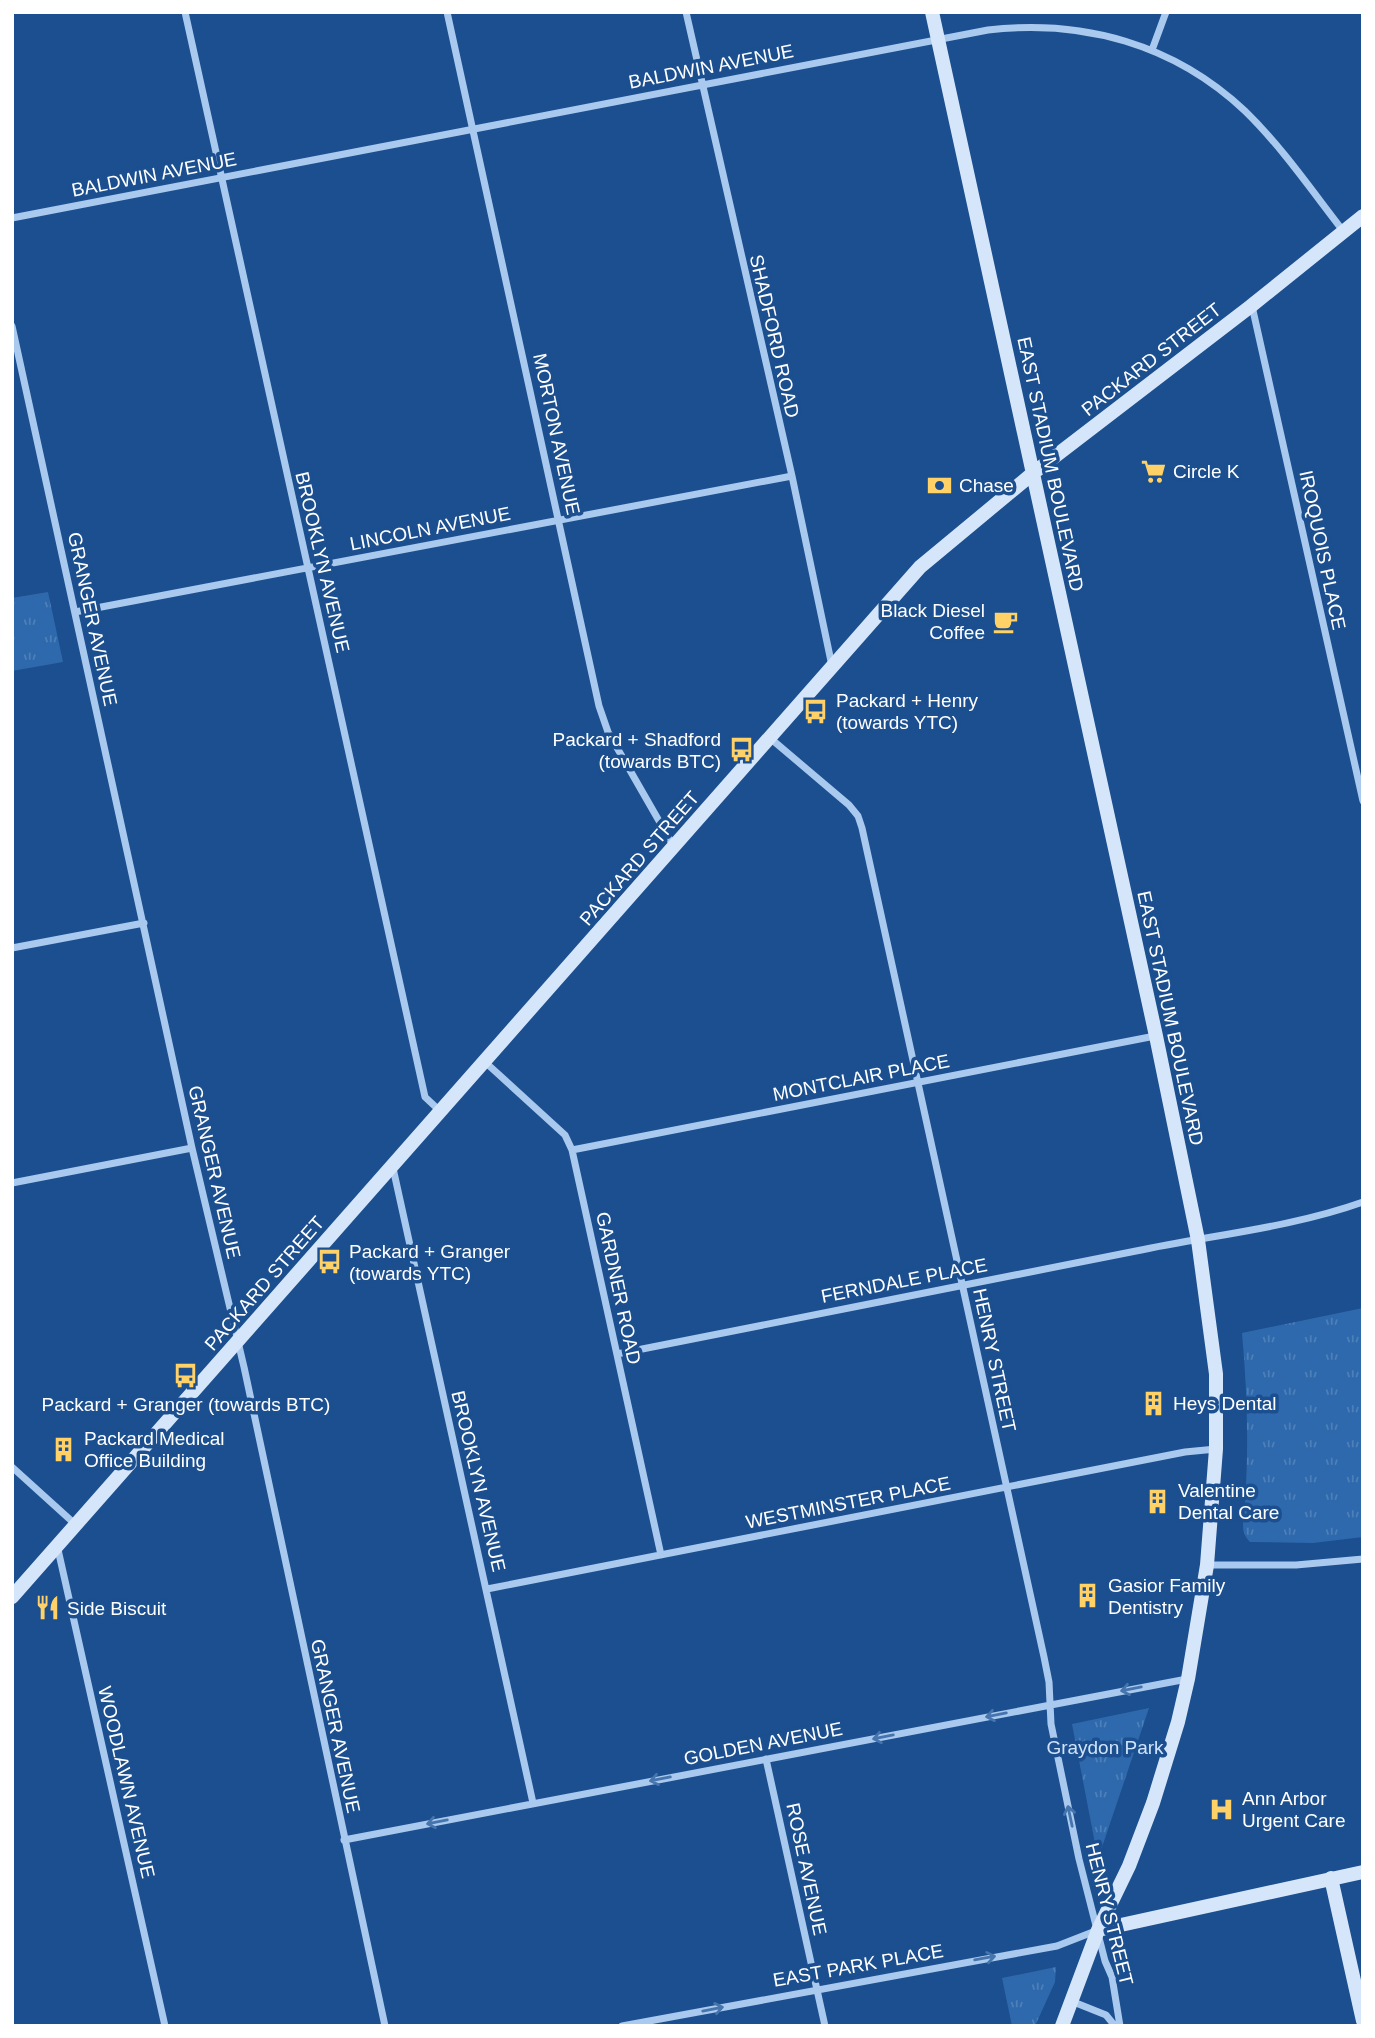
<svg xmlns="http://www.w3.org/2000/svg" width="1375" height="2038" font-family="Helvetica,sans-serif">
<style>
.park{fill:url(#park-tufts)}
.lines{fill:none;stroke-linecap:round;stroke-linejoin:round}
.street{stroke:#a9c9ee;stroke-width:7}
.secondary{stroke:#d6e6fa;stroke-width:14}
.oneway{stroke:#4674ac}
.labels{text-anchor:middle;stroke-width:7;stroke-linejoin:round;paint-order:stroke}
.street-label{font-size:19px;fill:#fff;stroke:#1b4f8f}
.poi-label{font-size:19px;fill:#fff;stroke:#1b4f8f;text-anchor:start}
.park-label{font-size:19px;fill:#cfe3fa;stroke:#1b4f8f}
</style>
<defs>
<pattern id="park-tufts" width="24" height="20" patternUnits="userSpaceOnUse" patternTransform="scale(1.75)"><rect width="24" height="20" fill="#2e69ad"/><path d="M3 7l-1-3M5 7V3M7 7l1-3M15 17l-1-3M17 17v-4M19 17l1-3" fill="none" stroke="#4d80b9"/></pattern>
</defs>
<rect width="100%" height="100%" fill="#1b4f8f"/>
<path class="park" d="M48 592 63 662 12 671V598Z
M1363 1308V1537L1313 1543 1250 1542C1239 1532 1244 1516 1245 1501 1249 1446 1247 1388 1242 1333Z
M1149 1708 1098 1859 1072 1724Z
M1056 1967 1055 1982 1035 2026H1012L1002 1978Z"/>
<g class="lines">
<path class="street" d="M185 12 425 1097 440 1111
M447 12 599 706 608 732 674 847
M686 12 792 476 832 666
M1152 50 1166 12
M12 218 988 30C1083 19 1174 44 1245 111 1282 147 1312 191 1344 232
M1252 306 1363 801
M12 326 192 1148 244 1367 385 2026
M75 612 792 476
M770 738 849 805 858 816 862 828 1044 1657 1049 1682 1051 1724 1079 1859 1105 1961 1112 1977 1120 2026
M12 948 144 923
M485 1062 565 1135 572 1150 661 1555
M572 1150 1155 1036
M393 1168 533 1803
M12 1183 192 1148
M617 1354C790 1319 963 1286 1136 1251 1211 1235 1290 1228 1363 1202
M12 1467 75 1524
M57 1545 165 2026
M1207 1565H1296L1363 1559
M487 1589 1185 1452 1216 1449
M766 1759 825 2026
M344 1840 1187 1679
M1071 2001 1106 2015 1115 2026
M622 2026 1057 1946 1098 1930"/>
<path class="secondary" d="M932 12 1156 1036 1198 1240 1216 1374V1449L1207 1565 1188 1679 1178 1722 1153 1803 1129 1866 1098 1930 1062 2026
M12 1597 920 567 1032 474 1251 306 1363 216
M1331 1878 1363 2021
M1098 1930 1363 1872"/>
</g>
<defs><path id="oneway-shaft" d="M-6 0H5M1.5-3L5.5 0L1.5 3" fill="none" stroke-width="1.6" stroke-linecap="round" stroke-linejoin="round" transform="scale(1.75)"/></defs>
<g class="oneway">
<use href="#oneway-shaft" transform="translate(1131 1689) rotate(169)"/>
<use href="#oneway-shaft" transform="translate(996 1715) rotate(169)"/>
<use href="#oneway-shaft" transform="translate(883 1737) rotate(169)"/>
<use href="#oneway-shaft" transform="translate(660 1779) rotate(169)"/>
<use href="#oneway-shaft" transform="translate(1070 1816) rotate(-102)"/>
<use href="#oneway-shaft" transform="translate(437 1822) rotate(169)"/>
<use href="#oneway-shaft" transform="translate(985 1958) rotate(-10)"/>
<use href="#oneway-shaft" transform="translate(713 2009) rotate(-11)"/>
</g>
<defs>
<symbol id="supermarket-bare" viewBox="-9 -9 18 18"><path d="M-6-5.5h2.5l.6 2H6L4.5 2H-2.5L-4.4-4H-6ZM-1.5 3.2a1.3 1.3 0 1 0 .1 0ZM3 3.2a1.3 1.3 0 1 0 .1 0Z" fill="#ffd166" stroke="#1b4f8f" stroke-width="2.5" paint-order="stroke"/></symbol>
<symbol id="bank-bare" viewBox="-9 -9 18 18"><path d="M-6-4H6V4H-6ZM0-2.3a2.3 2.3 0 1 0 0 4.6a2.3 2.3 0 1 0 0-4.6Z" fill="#ffd166" stroke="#1b4f8f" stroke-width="2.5" paint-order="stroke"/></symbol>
<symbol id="cafe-bare" viewBox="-9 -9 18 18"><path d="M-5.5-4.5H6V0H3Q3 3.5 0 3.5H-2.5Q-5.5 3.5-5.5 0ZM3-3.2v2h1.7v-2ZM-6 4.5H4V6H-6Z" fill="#ffd166" stroke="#1b4f8f" stroke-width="2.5" paint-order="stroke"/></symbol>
<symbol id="bus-bare" viewBox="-9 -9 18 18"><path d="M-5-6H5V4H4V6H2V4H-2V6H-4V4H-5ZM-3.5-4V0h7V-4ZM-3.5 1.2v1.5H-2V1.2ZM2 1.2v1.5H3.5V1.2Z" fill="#ffd166" stroke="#1b4f8f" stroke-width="2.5" paint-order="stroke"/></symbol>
<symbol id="building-bare" viewBox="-9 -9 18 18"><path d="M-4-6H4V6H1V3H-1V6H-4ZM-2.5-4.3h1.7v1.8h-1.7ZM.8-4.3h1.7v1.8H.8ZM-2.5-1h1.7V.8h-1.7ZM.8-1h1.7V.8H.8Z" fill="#ffd166" stroke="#1b4f8f" stroke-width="2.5" paint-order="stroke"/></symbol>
<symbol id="restaurant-bare" viewBox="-9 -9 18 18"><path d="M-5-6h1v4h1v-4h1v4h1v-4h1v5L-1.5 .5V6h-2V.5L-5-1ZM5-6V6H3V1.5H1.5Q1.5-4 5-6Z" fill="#ffd166" stroke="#1b4f8f" stroke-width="2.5" paint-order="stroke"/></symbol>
<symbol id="hospital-bare" viewBox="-9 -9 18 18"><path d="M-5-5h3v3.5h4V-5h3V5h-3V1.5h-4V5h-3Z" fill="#ffd166" stroke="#1b4f8f" stroke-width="2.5" paint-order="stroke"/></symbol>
</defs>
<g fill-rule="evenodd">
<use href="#supermarket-bare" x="1136" y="454" width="35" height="35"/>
<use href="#bank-bare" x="922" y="468" width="35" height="35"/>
<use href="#cafe-bare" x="988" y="604" width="35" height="35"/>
<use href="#bus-bare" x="798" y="694" width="35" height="35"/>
<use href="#bus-bare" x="724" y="732" width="35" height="35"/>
<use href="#bus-bare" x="312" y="1244" width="35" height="35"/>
<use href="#bus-bare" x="168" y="1358" width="35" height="35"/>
<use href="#building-bare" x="1136" y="1386" width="35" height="35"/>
<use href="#building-bare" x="46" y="1432" width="35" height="35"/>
<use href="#building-bare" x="1140" y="1484" width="35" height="35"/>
<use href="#building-bare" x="1070" y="1578" width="35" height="35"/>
<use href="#restaurant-bare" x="30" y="1590" width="35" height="35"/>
<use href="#hospital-bare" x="1204" y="1792" width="35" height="35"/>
</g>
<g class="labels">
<g class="street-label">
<text transform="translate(711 66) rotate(-11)" y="7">BALDWIN AVENUE</text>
<text transform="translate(154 174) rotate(-11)" y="7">BALDWIN AVENUE</text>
<text transform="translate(775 336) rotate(77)" y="7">SHADFORD ROAD</text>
<text transform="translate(1151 359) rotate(-38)" y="7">PACKARD STREET</text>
<text transform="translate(557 434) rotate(78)" y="7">MORTON AVENUE</text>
<text transform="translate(1051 464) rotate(78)" y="7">EAST STADIUM BOULEVARD</text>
<text transform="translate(430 528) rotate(-11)" y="7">LINCOLN AVENUE</text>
<text transform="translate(1323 550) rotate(78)" y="7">IROQUOIS PLACE</text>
<text transform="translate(323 562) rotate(77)" y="7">BROOKLYN AVENUE</text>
<text transform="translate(93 619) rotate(78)" y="7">GRANGER AVENUE</text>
<text transform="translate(639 858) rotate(-49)" y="7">PACKARD STREET</text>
<text transform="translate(1171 1018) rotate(78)" y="7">EAST STADIUM BOULEVARD</text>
<text transform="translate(861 1077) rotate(-11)" y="7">MONTCLAIR PLACE</text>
<text transform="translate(215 1172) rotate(77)" y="7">GRANGER AVENUE</text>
<text transform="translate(904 1280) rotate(-11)" y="7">FERNDALE PLACE</text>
<text transform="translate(264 1283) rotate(-49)" y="7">PACKARD STREET</text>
<text transform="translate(619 1288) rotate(78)" y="7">GARDNER ROAD</text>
<text transform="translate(995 1360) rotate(78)" y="7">HENRY STREET</text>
<text transform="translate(479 1481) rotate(77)" y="7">BROOKLYN AVENUE</text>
<text transform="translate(848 1502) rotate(-11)" y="7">WESTMINSTER PLACE</text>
<text transform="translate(336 1726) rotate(78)" y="7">GRANGER AVENUE</text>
<text transform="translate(763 1743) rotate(-11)" y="7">GOLDEN AVENUE</text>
<text transform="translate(127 1782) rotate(77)" y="7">WOODLAWN AVENUE</text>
<text transform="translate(807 1869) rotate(78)" y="7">ROSE AVENUE</text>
<text transform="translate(1110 1914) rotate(76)" y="7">HENRY STREET</text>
<text transform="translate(858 1965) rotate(-10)" y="7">EAST PARK PLACE</text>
</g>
<g class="poi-label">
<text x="1173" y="478">Circle K</text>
<text x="959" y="492">Chase</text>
<text x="985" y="617" text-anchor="end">Black Diesel<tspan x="985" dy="22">Coffee</tspan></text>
<text x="836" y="707">Packard + Henry<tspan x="836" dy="22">(towards YTC)</tspan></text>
<text x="721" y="746" text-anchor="end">Packard + Shadford<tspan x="721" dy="22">(towards BTC)</tspan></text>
<text x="349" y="1258">Packard + Granger<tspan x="349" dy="22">(towards YTC)</tspan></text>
<text x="1173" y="1410">Heys Dental</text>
<text x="186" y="1411" text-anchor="middle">Packard + Granger (towards BTC)</text>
<text x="84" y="1445">Packard Medical<tspan x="84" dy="22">Office Building</tspan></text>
<text x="1178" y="1497">Valentine<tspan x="1178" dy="22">Dental Care</tspan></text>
<text x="1108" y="1592">Gasior Family<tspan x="1108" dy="22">Dentistry</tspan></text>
<text x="67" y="1615">Side Biscuit</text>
<text x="1242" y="1805">Ann Arbor<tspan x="1242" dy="22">Urgent Care</tspan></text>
</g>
<g class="park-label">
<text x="1105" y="1754">Graydon Park</text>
</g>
</g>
<rect width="1375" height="2038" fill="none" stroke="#ffffff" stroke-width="28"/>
</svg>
